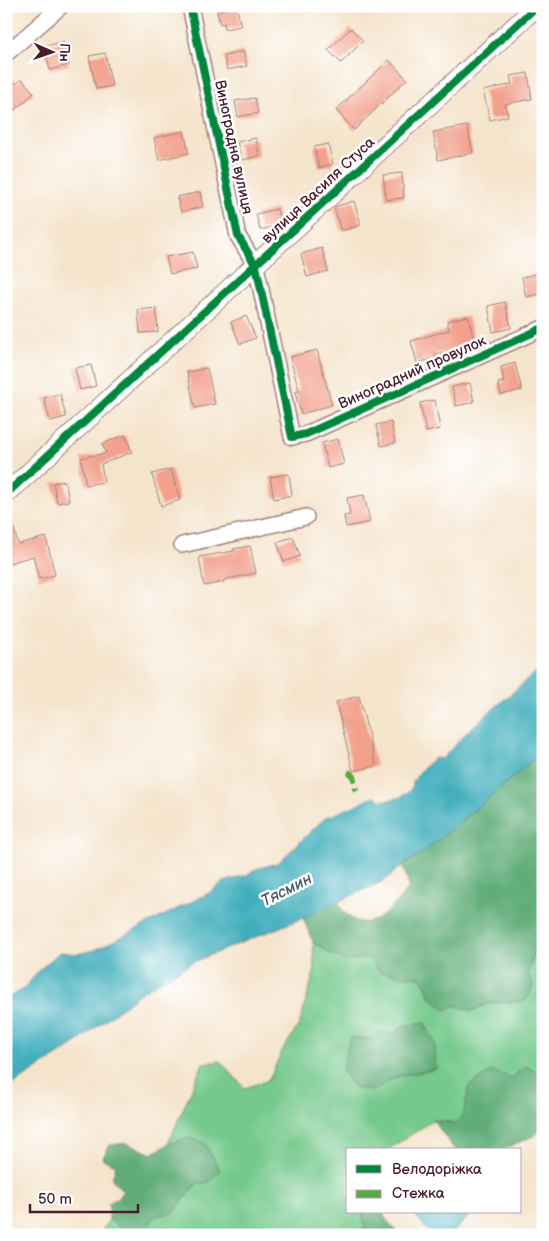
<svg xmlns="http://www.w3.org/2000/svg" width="549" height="1241" font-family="'Balsamiq Sans',sans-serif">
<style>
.green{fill:#75c98c;stroke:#60745c;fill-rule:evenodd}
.forest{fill:#60ad78;stroke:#556652}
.water{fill:#3faebc;stroke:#446674}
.pier{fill:#f5e4cc}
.building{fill:#f3a18d}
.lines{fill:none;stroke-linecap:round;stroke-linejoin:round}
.minor-casing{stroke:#a0827c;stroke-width:18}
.tertiary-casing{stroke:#a0827c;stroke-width:21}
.minor{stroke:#fff;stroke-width:15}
.tertiary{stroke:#fff;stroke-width:19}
.quiet{stroke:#57aa44;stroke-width:6;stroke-dasharray:12 6;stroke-linecap:butt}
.cycleway-casing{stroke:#fff;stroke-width:11}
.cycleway{stroke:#00873e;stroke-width:8}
.labels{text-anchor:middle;stroke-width:5;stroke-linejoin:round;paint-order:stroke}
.street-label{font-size:15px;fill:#4a1f2b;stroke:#fff}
.water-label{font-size:16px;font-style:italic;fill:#455f6c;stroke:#fff}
</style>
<rect width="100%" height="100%" fill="#fff"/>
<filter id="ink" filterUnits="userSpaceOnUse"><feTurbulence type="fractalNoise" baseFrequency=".02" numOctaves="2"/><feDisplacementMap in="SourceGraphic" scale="10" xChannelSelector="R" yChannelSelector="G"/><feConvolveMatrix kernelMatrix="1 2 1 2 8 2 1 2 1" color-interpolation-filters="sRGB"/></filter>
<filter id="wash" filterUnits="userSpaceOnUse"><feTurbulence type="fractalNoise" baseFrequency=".0096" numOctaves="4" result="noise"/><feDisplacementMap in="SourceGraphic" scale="20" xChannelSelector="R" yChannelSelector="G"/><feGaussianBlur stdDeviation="1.12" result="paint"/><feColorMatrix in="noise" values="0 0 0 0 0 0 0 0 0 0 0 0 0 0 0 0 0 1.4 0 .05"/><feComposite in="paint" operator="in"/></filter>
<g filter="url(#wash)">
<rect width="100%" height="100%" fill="#f5e4cc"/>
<path class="green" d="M543 930V1068L539 1073 525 1066 512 1078 470 1086 464 1113 456 1123 433 1120 388 1150H348V1212H362L366 1235H100L109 1219 126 1232 155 1216 173 1212 197 1183 189 1138 168 1144 203 1063 220 1061 245 1088 269 1080 282 1051 299 1025 314 973 313 942 331 954 348 961 368 957 405 976 422 977 431 998 472 1011 489 1003 526 1001 533 985 528 973 534 952ZM404 1026 436 1069 395 1077 372 1091 348 1051 350 1037C372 1039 385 1041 404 1026Z"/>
<path class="forest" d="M543 751V930L534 952 528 973 533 985 526 1001 489 1003 472 1011 455 1005 446 1010 431 998 422 977 405 976 380 972 368 957 348 961 331 954 313 942 303 918 338 902C340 906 343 912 347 915 372 937 395 905 409 887L403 865 428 849Z
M424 1022 435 1043 436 1069 395 1077 372 1091 355 1088 342 1071 350 1037 368 1040 379 1031 393 1034 404 1026Z
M525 1066 539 1073 540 1100 543 1102V1123L536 1135 501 1150H455L433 1120 456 1123 464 1113 469 1086 492 1071 512 1078Z
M189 1138 205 1143 220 1170 208 1183H197L173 1213 155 1216 145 1233 126 1232 109 1219V1203L117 1199 123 1191 112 1179 116 1165 102 1159 110 1145 127 1143 152 1154 168 1144Z
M362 1212H383L385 1218 399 1235H366Z"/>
<path class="water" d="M543 666V751L428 849 403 865 384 881 303 918 193 962 140 993 71 1047 6 1089V999L25 988 38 971 60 952 77 954 95 950 209 893 224 882 247 875 256 869 278 863 326 817 375 796 380 800C391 801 406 798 412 787 414 783 412 782 415 779 419 771 428 764 434 758L442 759 469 730Z
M412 1212H474L450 1235H431Z"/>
<path class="pier" d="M374 794 375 796 329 816 328 813Z"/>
<g id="blocks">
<path class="building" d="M236 6 241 26 225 29 224 23 220 24 217 11Z
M351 28 363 41 341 63 328 50Z
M63 42 69 65 50 70 44 46Z
M243 51 247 66 227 70 224 56Z
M105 53 112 86 96 89 89 56Z
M389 60 407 79 354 130 336 110Z
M6 72 16 84 22 79 34 93 6 118Z
M528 73 532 99 505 104 508 116 490 120 483 91 512 84 510 76Z
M255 98 258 113 238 117 235 101Z
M467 126 473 153 438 160 433 132Z
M184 131 189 153 159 160 154 138Z
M256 138 259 156 242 160 237 142Z
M328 144 333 164 319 168 314 147Z
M402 173 404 198 386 200 383 175Z
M200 192 203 207 181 212 177 197Z
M354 201 361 225 341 231 334 207Z
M277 209 281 225 260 230 256 214Z
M322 248 328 271 307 277 301 254Z
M193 252 197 269 170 274 166 257Z
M536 274 540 294 526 297 522 277Z
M505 302 511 328 493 332 488 306Z
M156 308 158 332 140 333 138 310Z
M246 316 256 338 240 344 231 322Z
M468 316 475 345 435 354 436 358 417 363 411 341 449 330 447 321Z
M317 350 332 405 301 414 295 392 299 391 290 357Z
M515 363 522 390 501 395 498 383 504 382 501 367Z
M91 365 96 386 80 390 75 368Z
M207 368 215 404 195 408 187 372Z
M470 383 474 402 456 406 452 387Z
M60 394 66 417 50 421 44 398Z
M435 400 440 429 426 432 420 403Z
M391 422 395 443 381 446 376 425Z
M125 435 132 452 101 464 104 482 86 485 81 458 106 453 102 444Z
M338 439 344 464 328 468 322 443Z
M171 469 180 500 161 506 152 474Z
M289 474 292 495 274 499 270 477Z
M65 481 69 501 57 503 53 483Z
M364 495 370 522 346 527 344 516 350 515 347 498Z
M6 514H10L18 544 46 537 55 575 39 579 33 556 6 564Z
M293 537 300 556 284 562 277 542Z
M250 546 256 573 224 580V582L204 586 199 557 234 551 233 549Z
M359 696 376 766 353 771 336 702Z"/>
</g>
</g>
<g filter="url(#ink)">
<use href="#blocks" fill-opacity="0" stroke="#a0827c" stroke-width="1"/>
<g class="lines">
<defs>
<path id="minor" d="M190 6 238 236 256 266 292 437 306 434 543 328
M6 54 61 6
M182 545 306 517"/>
<path id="tertiary" d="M6 494 537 6"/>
</defs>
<use href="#minor" class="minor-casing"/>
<use href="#tertiary" class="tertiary-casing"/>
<use href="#minor" class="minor"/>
<use href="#tertiary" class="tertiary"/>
<path class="quiet" d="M348 772C355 775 355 784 356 791"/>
<defs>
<path id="cycleway" d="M190 6 238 236 256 266 292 437 306 434 543 328
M6 494 537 6"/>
</defs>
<use href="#cycleway" class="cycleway-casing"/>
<use href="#cycleway" class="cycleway"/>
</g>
</g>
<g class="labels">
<g class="street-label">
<text transform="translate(234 147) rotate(78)" y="5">Виноградна вулиця</text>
<text transform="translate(318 190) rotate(-43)" y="5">вулиця Василя Стуса</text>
<text transform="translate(412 372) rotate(-24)" y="5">Виноградний провулок</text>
</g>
<g class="water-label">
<text transform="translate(286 889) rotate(-27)" y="6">Тясмин</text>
</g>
</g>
<rect width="549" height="1241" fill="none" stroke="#fff" stroke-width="25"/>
<rect x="346" y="1148" width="175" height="65" fill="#ffffff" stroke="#b7a5aa"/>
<rect x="356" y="1165" width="25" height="8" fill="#00873e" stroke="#b7a5aa"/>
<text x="392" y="1174" font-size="15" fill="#4a1f2b">Велодоріжка</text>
<rect x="356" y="1190" width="25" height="8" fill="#57aa44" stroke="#b7a5aa"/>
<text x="392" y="1198" font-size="15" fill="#4a1f2b">Стежка</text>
<g transform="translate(52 52) rotate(92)" stroke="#ffffff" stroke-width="4" paint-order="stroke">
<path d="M0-4L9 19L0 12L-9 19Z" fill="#4a1f2b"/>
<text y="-8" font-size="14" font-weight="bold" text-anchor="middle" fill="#4a1f2b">Пн</text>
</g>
<path d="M30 1204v8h108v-8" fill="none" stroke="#4a1f2b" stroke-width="2.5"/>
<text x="38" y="1204" font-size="15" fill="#4a1f2b" stroke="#ffffff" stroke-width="4" paint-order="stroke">50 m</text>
</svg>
